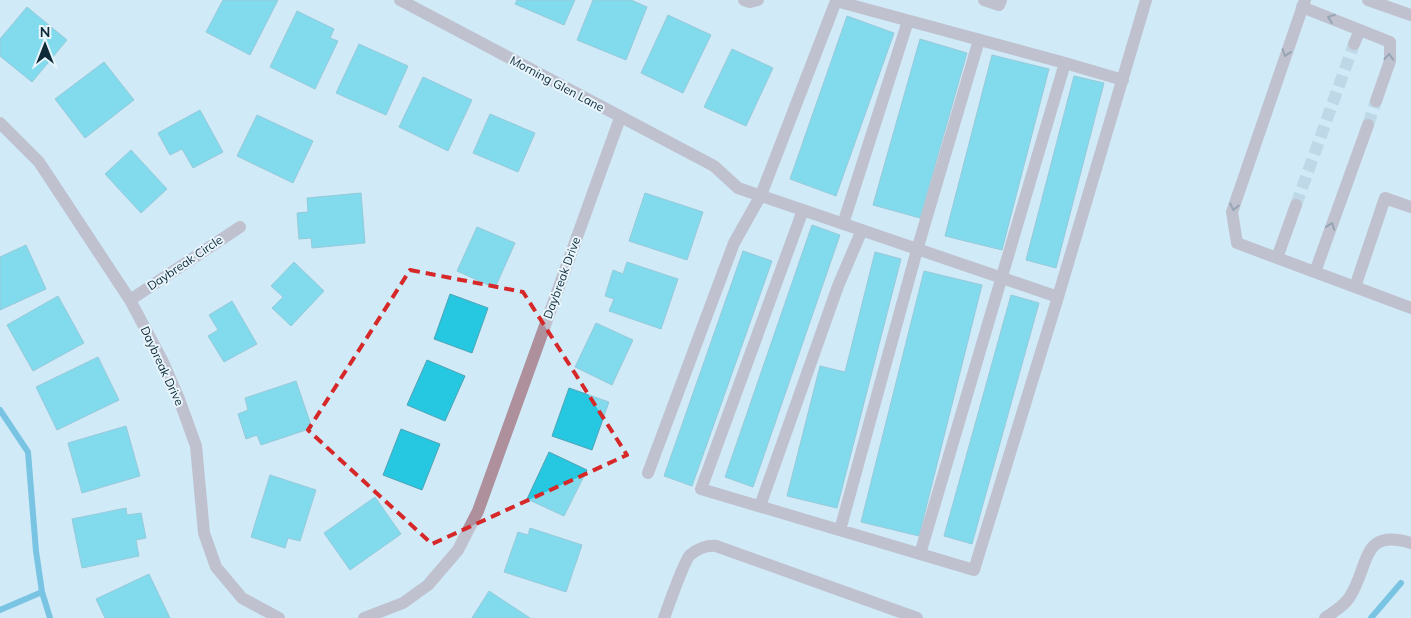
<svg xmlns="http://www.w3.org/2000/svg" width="1411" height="618" font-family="Mulish,sans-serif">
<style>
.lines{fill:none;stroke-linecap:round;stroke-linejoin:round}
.stream{stroke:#1398cb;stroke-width:6}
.building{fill:#25c7e1;stroke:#50a4b5}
.minor-tunnel{stroke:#a9c4d2;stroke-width:12;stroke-dasharray:12 6;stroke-linecap:butt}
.minor{stroke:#ad909c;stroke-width:12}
.oneway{stroke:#4e5361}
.marked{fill:none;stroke:#d62828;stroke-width:4;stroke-dasharray:10 6;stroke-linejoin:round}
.labels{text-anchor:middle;stroke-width:4;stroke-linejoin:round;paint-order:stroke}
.street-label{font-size:12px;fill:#0f2b39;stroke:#e8f5fc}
</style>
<rect width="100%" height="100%" fill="#d0eaf8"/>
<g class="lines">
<path class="stream" d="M0 410 28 452 36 551 42 592
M0 610 42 592 50 618
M1371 618 1401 583"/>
</g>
<path class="building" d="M223 0H278L250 55 206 32Z
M517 0H575L564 25 515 4Z
M593 0H631L647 7 626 60 577 40Z
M27 7 67 40 32 82 0 56V39Z
M297 11 334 29 330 38 338 41 315 89 270 67Z
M668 15 711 35 683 93 641 73Z
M847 16 894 33 836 196 790 179Z
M920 39 967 53 920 218 873 205Z
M359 44 408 66 386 115 336 93Z
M732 49 773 68 746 126 704 107Z
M992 55 1049 69 1002 250 945 236Z
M104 62 134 100 85 138 55 99Z
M1074 76 1104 83 1056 268 1026 260Z
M423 77 472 100 448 151 399 127Z
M200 110 223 152 193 168 182 149 170 155 158 133Z
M490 114 535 133 518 172 473 153Z
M257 115 313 141 293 183 237 156Z
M131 150 167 189 141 213 105 174Z
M361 193 365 243 312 248 311 238 299 239 297 213 308 212 307 198Z
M645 193 703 212 687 260 629 241Z
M812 225 840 235 753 487 725 477Z
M477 227 515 243 495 288 457 271Z
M26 245 46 289 0 310V257Z
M743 251 772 261 692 486 664 476Z
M875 252 901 259 837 508 787 496 820 366 845 372Z
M294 262 324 291 291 326 272 308 283 297 271 286Z
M627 262 678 279 661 329 609 311 614 299 605 296 613 270 623 274Z
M924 271 982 285 919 536 861 522Z
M450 294 488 308 472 353 434 339Z
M1011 295 1039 303 972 544 944 536Z
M58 296 84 343 33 371 7 325Z
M232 301 257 344 224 362 208 336 218 330 209 315Z
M596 323 633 340 612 385 575 367Z
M98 357 119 400 57 430 36 387Z
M427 360 465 376 445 421 407 405Z
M296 381 312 428 261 445 257 435 246 439 238 414 248 410 245 398Z
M569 388 609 402 592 450 552 436Z
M126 426 140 476 82 493 68 443Z
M401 429 440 444 422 490 383 475Z
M549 452 587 470 564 516 527 499Z
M270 475 316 490 300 541 288 538 285 548 251 537Z
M375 497 401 534 350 570 324 533Z
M126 508 127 515 141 513 146 538 136 540 139 556 82 568 72 519Z
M530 528 582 545 566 592 504 572 518 532 528 535Z
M149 574 170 618H105L96 599Z
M489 591 530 618H472Z"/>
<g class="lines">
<path class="minor-tunnel" d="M1368 125 1376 101
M1296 205 1354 44"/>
<path class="minor" d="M400 0 714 166 738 188 1058 297 1146 0
M744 0 750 2 758 0
M984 0 999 5 1001 0
M1305 0 1232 212 1237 243 1411 308
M1368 0 1411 15
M1302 7 1390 42V61L1376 101
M1354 44 1360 30
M0 123 39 162 130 300 162 360 179 399 196 446 204 533 216 567 242 598 279 618
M803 210 701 489 974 570 1058 297
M843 224 908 21
M1277 258 1296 205
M1315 272 1368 125
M1355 287 1385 198 1411 207
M130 300 240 227
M648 473 734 243 761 195 836 1 1065 63
M760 506 838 286 862 230
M840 530 917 250 979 40
M920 554 1065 63 1123 80
M364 618 403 603 428 585 458 550 478 511 620 118
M664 618C668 607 684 561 690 555 697 549 707 545 716 546L917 618
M1325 618C1333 612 1344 606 1349 598 1370 567 1360 527 1411 543"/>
</g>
<defs><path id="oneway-chevron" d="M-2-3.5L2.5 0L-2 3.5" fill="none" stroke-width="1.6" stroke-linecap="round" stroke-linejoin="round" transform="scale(1.25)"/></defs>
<g class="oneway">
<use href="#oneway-chevron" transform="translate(1331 18) rotate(-159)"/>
<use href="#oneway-chevron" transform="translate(1286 53) rotate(109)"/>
<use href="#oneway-chevron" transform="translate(1389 57) rotate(-86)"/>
<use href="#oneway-chevron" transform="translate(1234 207) rotate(103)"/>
<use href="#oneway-chevron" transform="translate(1331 226) rotate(-70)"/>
</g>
<path d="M0 0H1411V618H0ZM410 270 523 292 627 455 432 544 308 430Z" fill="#d0eaf8" fill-opacity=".55" fill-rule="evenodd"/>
<path class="marked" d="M410 270 523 292 627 455 432 544 308 430Z"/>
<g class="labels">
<g class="street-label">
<text transform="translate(557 84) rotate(28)" y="4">Morning Glen Lane</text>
<text transform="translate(185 263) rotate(-34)" y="4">Daybreak Circle</text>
<text transform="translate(562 278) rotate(-70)" y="4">Daybreak Drive</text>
<text transform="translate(162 366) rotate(65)" y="4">Daybreak Drive</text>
</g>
</g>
<g transform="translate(45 45)" stroke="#e8f5fc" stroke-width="4" paint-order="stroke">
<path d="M0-4L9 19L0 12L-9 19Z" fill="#0f2b39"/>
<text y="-8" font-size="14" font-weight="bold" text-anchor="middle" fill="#0f2b39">N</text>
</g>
</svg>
